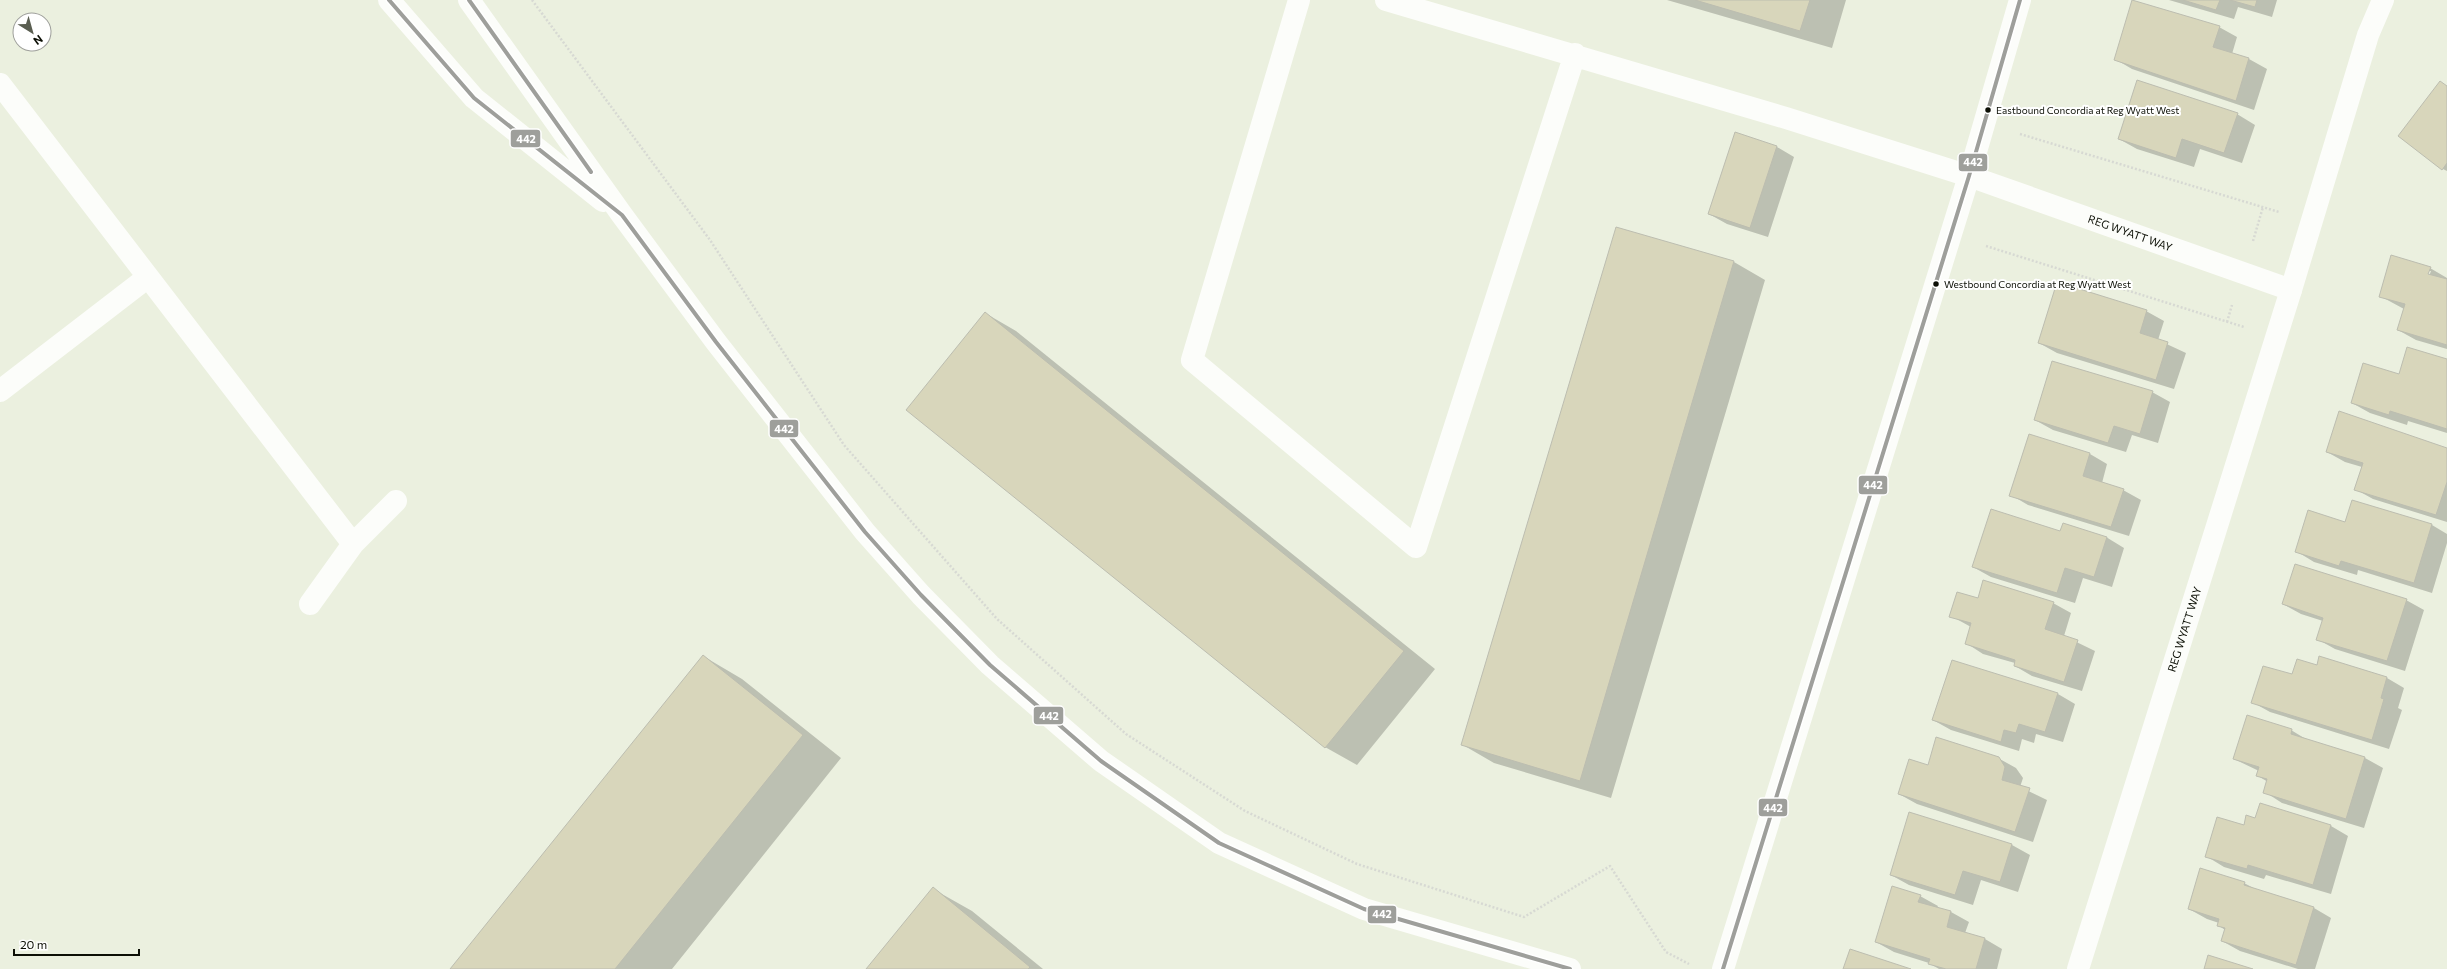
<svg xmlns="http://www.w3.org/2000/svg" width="2447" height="969" font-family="Commissioner,sans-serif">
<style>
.shadow{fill:#0003;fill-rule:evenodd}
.building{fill:#d8d6bb;stroke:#bcbdb0}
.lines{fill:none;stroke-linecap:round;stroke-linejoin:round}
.path{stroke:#d7d9d3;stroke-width:2.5;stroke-dasharray:2 2;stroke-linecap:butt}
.lane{stroke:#fcfdfa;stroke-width:22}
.street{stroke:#fcfdfa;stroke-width:22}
.secondary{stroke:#fcfdfa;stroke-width:22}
.bus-1-casing{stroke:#fff;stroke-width:7}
.bus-1{stroke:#9e9f9b;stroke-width:4}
.bus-dot{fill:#0c0f05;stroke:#fff;stroke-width:1.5}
.labels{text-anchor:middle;stroke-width:4;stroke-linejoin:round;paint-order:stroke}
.bus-label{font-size:10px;fill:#0c0f05;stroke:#fff;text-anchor:start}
.street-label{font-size:11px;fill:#0c0f05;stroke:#fff}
.line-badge{stroke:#fff;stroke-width:1.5}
.badge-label{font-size:11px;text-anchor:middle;font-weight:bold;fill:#fff}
</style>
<rect width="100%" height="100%" fill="#ebf0df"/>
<path class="shadow" d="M1667 0H1846L1832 48Z
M2169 0H2277L2272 17 2238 7 2234 19Z
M2219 27 2237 37 2232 54 2249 59 2267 69 2254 110 2132 69 2115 59Z
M2447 86V171L2443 169Z
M2237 114 2255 125 2242 163 2200 149 2194 167 2137 149 2119 139Z
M1735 133 1777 147 1794 157 1768 237 1727 224 1709 214Z
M1617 228 1734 262 1765 280 1611 798 1494 763 1463 745Z
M2430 268 2447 278V349L2416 340 2398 330 2404 309 2380 296ZM2428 271H2431L2428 279H2426Z
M2146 311 2164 321 2158 340 2186 353 2174 389 2057 353 2039 343Z
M985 313 1016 331 1435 669 1357 765 1325 747Z
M2447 360V433L2408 421 2407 425 2370 413 2352 403 2400 375Z
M2152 392 2170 402 2158 443 2132 435 2126 452 2053 430 2035 420Z
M2029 435 2090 454 2107 464 2102 483 2123 490 2141 500 2129 536 2028 505 2011 495Z
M2447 449V522L2373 499 2355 489 2362 467 2345 462 2327 452Z
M2353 501 2432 525 2447 534V543L2432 593 2358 570 2357 575 2314 562 2296 551 2346 523Z
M2061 532 2106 537 2124 548 2112 587 2083 578 2075 603 1991 577 1973 567Z
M1979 599 2053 603 2071 613 2064 636 2095 651 2082 691 2032 676 2015 666V663L1983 654 1966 643 1971 627 1951 616Z
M2406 600 2424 610 2405 671 2335 649 2317 639 2323 621 2301 614 2283 604Z
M703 656 742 679 841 758 672 969H452Z
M2320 658 2387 678 2404 688 2398 708 2402 710 2389 749 2270 712 2252 702 2293 676 2317 666Z
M2058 694 2075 704 2063 742 2036 734 2034 743 2022 739 2019 751 1951 730 1933 720Z
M2291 730 2309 741 2365 758 2383 768 2364 828 2282 803 2265 792 2268 782 2258 776 2259 771 2234 759Z
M1998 758 2016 768 2023 778 2020 787 2047 800 2033 842 1917 804 1899 794 1928 766Z
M1910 813 2012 845 2030 855 2018 892 1981 880 1973 905 1909 885 1891 875Z
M2256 820 2331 826 2348 836 2331 894 2266 875 2264 879 2224 867 2206 856Z
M2244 883 2259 891 2314 908 2331 918 2315 969H2298L2240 951 2222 941 2225 930 2218 925 2219 923 2207 919 2189 909Z
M933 889 972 911 1043 969H868Z
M1920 896 1938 906 1937 908 1951 912 1969 922 1965 933 1985 939 2002 949 1997 969H1939L1929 963 1894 952 1876 942Z"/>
<path class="building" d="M1695 0H1810L1800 31Z
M2132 0 2220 26 2213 47 2249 58 2236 101 2114 60Z
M2183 0H2220L2216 10Z
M2230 0H2257L2255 7Z
M2137 80 2238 113 2224 153 2182 139 2176 158 2118 139Z
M2440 81 2447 86V163L2442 170 2398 136Z
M1735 132 1777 146 1750 228 1708 214Z
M1616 227 1734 261 1580 781 1461 745Z
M2391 255 2431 267 2428 274 2447 279V345L2397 330 2405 304 2379 297Z
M2057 282 2147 310 2140 333 2168 342 2156 380 2038 343Z
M985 312 1404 651 1325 748 906 410Z
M2407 347 2447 359V429L2390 411 2389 415 2351 403 2363 363 2399 374Z
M2052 361 2153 391 2140 434 2114 426 2108 443 2034 420Z
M2339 411 2447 448V482L2436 515 2354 490 2363 463 2326 452Z
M2029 434 2090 453 2083 476 2124 489 2111 527 2009 496Z
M2352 500 2432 524 2414 583 2341 561 2339 566 2295 552 2308 510 2345 522Z
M1991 509 2060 531 2063 523 2107 537 2094 577 2065 568 2057 593 1972 567Z
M2295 564 2407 599 2387 661 2316 640 2323 618 2282 604Z
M1983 580 2054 602 2045 629 2078 640 2064 682 2014 666 2015 660 1965 644 1971 623 1949 617 1957 592 1978 598Z
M703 655 803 735 615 969H450Z
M2319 656 2387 677 2381 698 2384 699 2372 740 2251 703 2263 666 2292 674 2297 659 2317 665Z
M1952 660 2058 693 2045 732 2019 724 2016 733 2004 730 2001 742 1932 720Z
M2247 715 2292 729 2291 734 2365 757 2346 819 2263 793 2267 779 2256 776 2259 767 2233 759Z
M1936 737 1999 757 2005 767 2002 780 2030 788 2015 832 1898 794 1909 759 1928 765Z
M2260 803 2331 825 2313 885 2248 865 2247 869 2205 857 2217 817 2244 825 2246 815 2255 818Z
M1909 812 2012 844 2000 882 1963 871 1955 895 1890 875Z
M2200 868 2245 882 2244 885 2314 907 2296 965 2221 941 2225 928 2217 926 2219 919 2188 909Z
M1892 886 1921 895 1918 902 1951 911 1947 927 1985 938 1976 969H1946L1928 964 1930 959 1875 942Z
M933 887 1030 967 1028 969H866Z
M1850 949 1911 969H1843Z
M2208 955 2253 969H2204Z"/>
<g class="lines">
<path class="path" d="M532 0 710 240 844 445 997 619 1126 734 1245 811 1357 864 1524 917 1610 866 1666 952 1689 964
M2020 134 2279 212
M2253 241 2263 207
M1986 246 2244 327
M2227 322 2232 305"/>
<path class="lane" d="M1299 0 1192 360 1416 547 1575 54
M1386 0 1786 118 1969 176
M0 84 353 544
M0 391 148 277
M310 604 353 544 396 501"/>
<g class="street">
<path id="s1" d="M1969 176 2291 290"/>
<path id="s2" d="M2078 969 2291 290 2368 35 2383 0"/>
</g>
<path class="secondary" d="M389 0 474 98 603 201
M469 0 622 215 716 342 865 532 921 595 990 665 1101 761 1219 843 1364 909 1570 969
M1723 969 1969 176 2020 0"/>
<defs>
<path id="bus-1" d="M389 0 474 98 622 215 716 342 865 532 921 595 990 665 1101 761 1219 843 1364 909 1570 969
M469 0 591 172
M1723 969 1969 176 2020 0"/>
</defs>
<use href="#bus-1" class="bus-1-casing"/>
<use href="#bus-1" class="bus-1"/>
</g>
<g class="bus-dot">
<circle cx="1988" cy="110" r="3.5"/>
<circle cx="1936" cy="284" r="3.5"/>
</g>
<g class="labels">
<g class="bus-label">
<text x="1996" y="114">Eastbound Concordia at Reg Wyatt West</text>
<text x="1944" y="288">Westbound Concordia at Reg Wyatt West</text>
</g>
<g class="street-label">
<text dy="4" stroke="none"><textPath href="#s1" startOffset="171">REG WYATT WAY</textPath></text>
<text dy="4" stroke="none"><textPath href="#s2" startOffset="356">REG WYATT WAY</textPath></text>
</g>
</g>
<g class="line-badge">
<rect x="510" y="129" width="31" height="19" rx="4" fill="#9e9f9b"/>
<rect x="1958" y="153" width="30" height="19" rx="4" fill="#9e9f9b"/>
<rect x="769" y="419" width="30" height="19" rx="4" fill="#9e9f9b"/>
<rect x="1858" y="475" width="30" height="20" rx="4" fill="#9e9f9b"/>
<rect x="1033" y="706" width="31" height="19" rx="4" fill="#9e9f9b"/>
<rect x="1758" y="798" width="30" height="19" rx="4" fill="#9e9f9b"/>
<rect x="1367" y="905" width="30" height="19" rx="4" fill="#9e9f9b"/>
</g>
<g class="badge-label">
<text x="526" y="143">442</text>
<text x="1973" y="166">442</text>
<text x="784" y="433">442</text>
<text x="1873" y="489">442</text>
<text x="1049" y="720">442</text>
<text x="1773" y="812">442</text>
<text x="1382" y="918">442</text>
</g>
<g transform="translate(32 32) rotate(143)"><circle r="19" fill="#ffffff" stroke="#9e9f9b"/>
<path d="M0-3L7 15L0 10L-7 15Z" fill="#5a5e51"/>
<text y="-6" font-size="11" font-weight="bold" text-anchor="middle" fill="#0c0f05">N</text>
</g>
<path d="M14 949v6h125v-6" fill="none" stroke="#0c0f05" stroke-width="2"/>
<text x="20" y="949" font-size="12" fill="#0c0f05" stroke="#ffffff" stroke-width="3" paint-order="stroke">20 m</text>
</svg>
